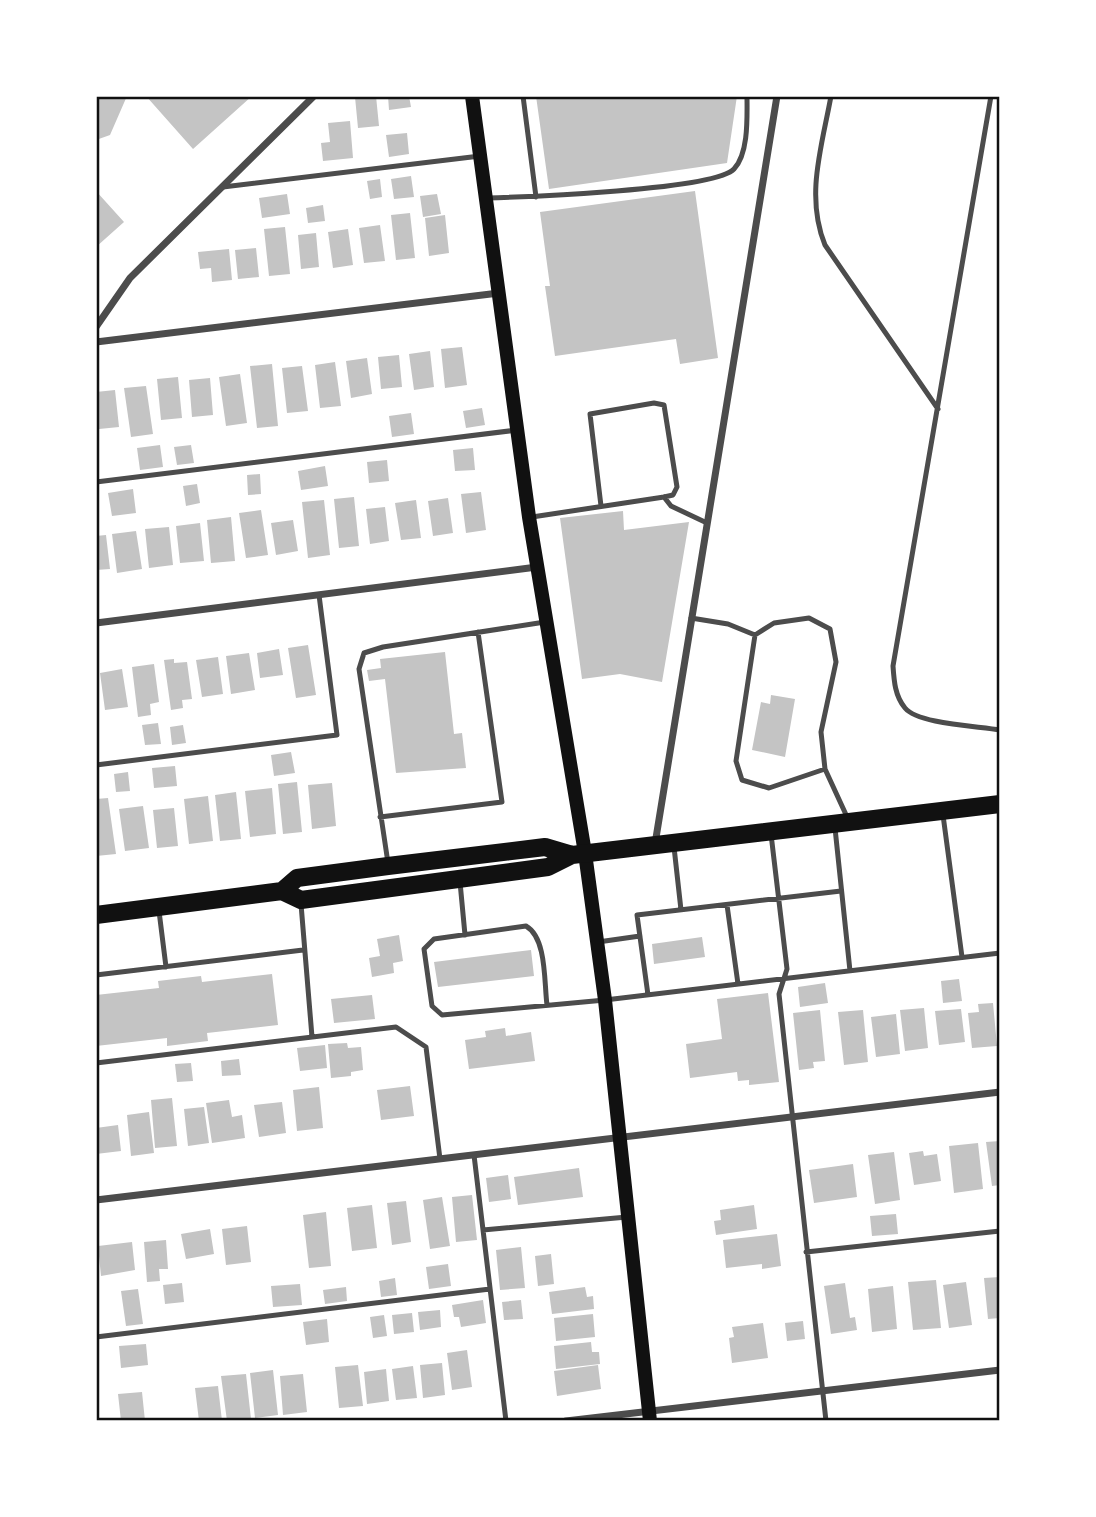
<svg xmlns="http://www.w3.org/2000/svg" width="1096" height="1517" font-family="'PT Sans Narrow',sans-serif">
<style>
.building{fill:#c4c4c4}
.lines{fill:none;stroke-linecap:round;stroke-linejoin:round}
.service{stroke:#4c4c4c;stroke-width:5}
.minor{stroke:#4c4c4c;stroke-width:7}
.secondary{stroke:#111;stroke-width:14}
.primary{stroke:#111;stroke-width:18}
.neatline{fill:none;stroke:#111;stroke-width:2.5}
</style>
<rect width="100%" height="100%" fill="#fff"/>
<path class="building" d="M96 96H127L110 135 96 140Z
M146 96H252L193 149Z
M376 96 379 126 358 128 355 97Z
M388 96H409L411 107 389 110Z
M536 96H737L727 163 549 189Z
M350 121 353 158 323 161 321 143 330 142 328 123Z
M407 133 409 154 389 157 386 135Z
M411 176 414 197 394 199 391 179Z
M380 179 382 197 370 199 367 181Z
M96 191 124 222 96 247Z
M695 191 718 358 680 364 676 339 555 356 545 286H550L540 212Z
M287 194 290 214 262 218 259 198Z
M437 194 441 214 423 217 420 196Z
M323 205 325 221 308 223 306 208Z
M410 213 415 258 396 260 391 215Z
M445 215 449 253 429 256 425 218Z
M380 225 385 261 364 263 359 228Z
M285 227 290 274 269 276 264 229Z
M348 229 353 265 333 268 328 232Z
M316 233 319 267 301 269 298 235Z
M256 248 259 277 238 279 235 250Z
M229 249 232 280 212 282 211 268 200 269 198 252Z
M462 347 467 385 445 388 441 349Z
M430 351 434 387 414 390 409 354Z
M399 355 402 387 381 389 378 357Z
M367 358 372 394 351 398 346 361Z
M335 362 341 406 320 408 315 365Z
M272 364 278 426 257 428 250 366Z
M302 366 308 411 287 413 282 368Z
M240 374 247 423 226 426 219 377Z
M178 377 182 418 161 420 157 379Z
M210 378 213 415 192 417 189 380Z
M146 386 153 434 131 437 124 388Z
M115 390 119 427 99 429 96 392Z
M482 408 485 425 466 428 463 411Z
M411 413 414 434 392 437 389 416Z
M160 445 163 467 140 470 137 448Z
M191 445 194 463 177 465 174 447Z
M473 448 475 470 455 471 453 450Z
M387 460 389 481 369 483 367 462Z
M325 466 328 486 301 490 298 471Z
M260 474 261 494 248 495 247 475Z
M197 484 200 503 186 506 183 486Z
M133 489 136 513 112 516 108 493Z
M481 492 486 530 466 533 461 494Z
M354 497 359 546 339 548 334 499Z
M448 498 453 533 433 536 428 501Z
M324 500 330 555 308 558 302 502Z
M416 500 421 538 401 540 395 503Z
M385 507 389 541 370 544 366 509Z
M261 510 268 555 246 558 239 513Z
M623 511 624 530 689 522 662 682 620 674 582 679 560 518Z
M231 517 235 561 211 563 207 520Z
M293 520 298 551 276 555 271 523Z
M200 523 204 561 180 563 176 526Z
M169 527 173 565 149 568 145 529Z
M136 531 142 569 117 573 112 534Z
M106 535 110 569 96 570V536Z
M308 645 316 695 296 698 288 648Z
M279 649 283 675 260 678 257 653Z
M445 652 454 734 462 733 466 768 396 773 385 679 369 681 367 670 381 668 380 659Z
M249 653 255 690 231 694 226 656Z
M218 657 223 694 202 697 196 660Z
M174 659V663L187 662 192 699 182 700 183 708 171 710 164 660Z
M154 664 159 702 150 704 151 715 138 717 132 667Z
M122 669 128 707 105 710 100 673Z
M771 695 795 699 785 757 752 750 761 702 770 704Z
M158 723 161 744 145 745 142 725Z
M183 725 186 743 172 745 170 727Z
M291 752 295 773 274 776 271 755Z
M175 766 177 786 154 788 152 768Z
M128 772 130 791 116 792 114 774Z
M297 782 302 832 283 834 278 784Z
M332 783 336 826 312 829 308 785Z
M272 788 276 834 250 837 245 791Z
M236 792 241 839 220 841 215 795Z
M208 796 213 841 189 844 184 799Z
M108 798 116 854 96 856V799Z
M143 806 149 848 125 851 119 809Z
M174 808 178 846 157 848 153 810Z
M399 935 403 961 393 963 394 973 372 977 369 958 380 956 377 939Z
M702 937 705 957 654 964 652 944Z
M531 950 534 976 438 987 434 962Z
M272 974 278 1025 207 1033 208 1041 167 1046V1038L96 1046V995L159 988 158 981 201 976 202 982Z
M959 979 962 1001 943 1003 941 981Z
M825 983 828 1003 800 1007 798 987Z
M768 993 779 1082 749 1085V1080L738 1081 737 1072 690 1078 686 1044 722 1039 717 999Z
M372 995 375 1019 334 1023 331 999Z
M993 1003 997 1046 972 1048 968 1013 979 1012 978 1004Z
M924 1008 928 1048 905 1051 900 1010Z
M961 1009 965 1042 939 1045 935 1011Z
M820 1010 825 1061 813 1062 814 1068 799 1070 793 1013Z
M863 1010 868 1062 844 1065 838 1012Z
M896 1014 900 1054 876 1057 871 1017Z
M505 1028 506 1036 531 1032 535 1061 469 1069 465 1040 486 1037 485 1031Z
M347 1043 348 1048 361 1047 363 1070 351 1072V1076L331 1078 328 1044Z
M325 1045 327 1068 300 1071 297 1048Z
M239 1059 241 1075 222 1076 221 1061Z
M191 1063 193 1081 177 1082 175 1064Z
M410 1086 414 1116 381 1120 377 1090Z
M319 1087 323 1128 297 1131 293 1090Z
M172 1098 177 1146 155 1148 151 1100Z
M229 1100 232 1117 242 1115 245 1138 212 1143 206 1103Z
M282 1102 286 1133 259 1137 254 1105Z
M204 1107 209 1143 188 1146 184 1109Z
M149 1112 154 1153 131 1156 127 1115Z
M118 1125 121 1151 96 1154V1128Z
M1000 1141V1185L992 1186 986 1142Z
M978 1143 983 1189 954 1193 949 1146Z
M923 1151 924 1156 937 1154 941 1181 914 1185 909 1153Z
M894 1152 900 1200 875 1204 868 1155Z
M853 1164 857 1197 814 1203 809 1170Z
M579 1168 583 1197 518 1205 514 1177Z
M508 1175 511 1199 489 1202 486 1178Z
M472 1195 477 1240 456 1242 452 1197Z
M442 1197 450 1246 430 1249 423 1200Z
M406 1201 411 1242 392 1245 387 1203Z
M372 1205 377 1248 352 1251 347 1208Z
M754 1205 757 1229 716 1235 714 1221 721 1220 720 1210Z
M326 1212 331 1266 309 1268 303 1215Z
M896 1214 898 1234 872 1236 870 1216Z
M247 1226 251 1262 226 1265 222 1229Z
M210 1229 214 1254 186 1259 181 1234Z
M777 1234 781 1266 762 1269V1264L726 1268 723 1240Z
M166 1240 168 1269H159L160 1281 147 1282 144 1242Z
M132 1242 135 1270 101 1276 98 1246Z
M521 1247 525 1288 500 1290 496 1250Z
M551 1254 554 1284 538 1286 535 1256Z
M448 1264 451 1286 429 1289 426 1267Z
M1000 1277V1318L988 1319 984 1278Z
M395 1278 397 1295 381 1297 379 1281Z
M936 1280 941 1328 913 1330 908 1282Z
M966 1282 972 1325 949 1328 943 1285Z
M182 1283 184 1302 165 1304 163 1285Z
M845 1283 850 1318 855 1317 857 1330 831 1334 824 1286Z
M300 1284 302 1305 273 1307 271 1286Z
M893 1286 897 1329 872 1332 868 1289Z
M346 1287 347 1301 325 1304 323 1290Z
M585 1287 587 1297 593 1296 594 1309 552 1314 549 1292Z
M138 1289 143 1324 126 1326 121 1291Z
M483 1300 486 1323 461 1327 459 1317H454L452 1305Z
M521 1300 523 1319 504 1320 502 1302Z
M440 1310 441 1327 420 1330 418 1312Z
M412 1313 414 1332 394 1334 392 1315Z
M593 1314 595 1337 556 1341 554 1318Z
M384 1315 387 1336 373 1338 370 1317Z
M327 1319 329 1342 306 1345 303 1322Z
M803 1321 805 1339 787 1341 785 1323Z
M763 1323 768 1358 732 1363 729 1338 734 1337 732 1327Z
M591 1342 592 1352H599L600 1364 556 1369 554 1346Z
M146 1344 148 1365 121 1368 119 1346Z
M467 1350 472 1387 452 1390 447 1353Z
M442 1363 445 1395 423 1398 420 1365Z
M358 1365 363 1406 339 1408 335 1367Z
M598 1365 601 1389 557 1396 554 1371Z
M413 1366 417 1398 396 1400 392 1369Z
M386 1369 389 1401 367 1404 364 1372Z
M273 1370 278 1415 255 1418 250 1373Z
M246 1374 251 1419 227 1421 221 1376Z
M303 1374 307 1412 283 1415 280 1376Z
M218 1386 222 1421H199L195 1388Z
M142 1392 145 1421H121L118 1394Z"/>
<g class="lines">
<path class="service" d="M523 96 536 197
M831 96C822 146 805 196 825 245L938 409
M991 96 893 666C894 681 895 696 905 708 918 724 978 726 1000 730
M223 187 480 156
M486 198C523 197 715 190 734 169 749 153 747 116 747 96
M96 482 517 430
M664 497 671 506 707 523
M532 517 664 497 673 495 677 487 664 405 654 403 590 414 601 506
M691 618 728 624 755 635
M96 765 337 735 319 595
M825 769 769 788 742 780 736 761 755 635 774 623 809 618 830 629 836 662 821 732 825 769 848 819
M943 815 962 957
M380 817 502 802 478 632
M835 828 850 971
M771 834 787 969 779 994 826 1421
M674 847 681 910
M388 863 359 669 364 653 383 647 545 622
M460 882 465 935
M301 904 312 1037
M727 905 738 984
M159 911 166 967
M598 942 640 936
M96 975 303 950
M648 995 637 915 841 891
M547 1005C544 983 547 938 526 926L434 939 424 949 432 1006 442 1015 605 1000 1000 953
M96 1063 396 1027 426 1047 440 1159
M474 1155 506 1421
M483 1230 627 1217
M806 1252 1000 1231
M96 1337 490 1289"/>
<path class="minor" d="M96 327 130 278 314 96
M96 342 499 293
M96 623 537 567
M655 844 777 96
M96 1200 1000 1092
M566 1421 1000 1370"/>
<path class="secondary" d="M472 96 529 517 585 853 605 1000 650 1421"/>
<path class="primary" d="M282 891 301 900 548 867 572 855 1000 804
M96 915 282 891 297 878 388 866 545 847 572 855"/>
</g>
<rect width="1096" height="1517" fill="none" stroke="#ffffff" stroke-width="196"/>
<rect x="98" y="98" width="900" height="1321" class="neatline"/>
</svg>
